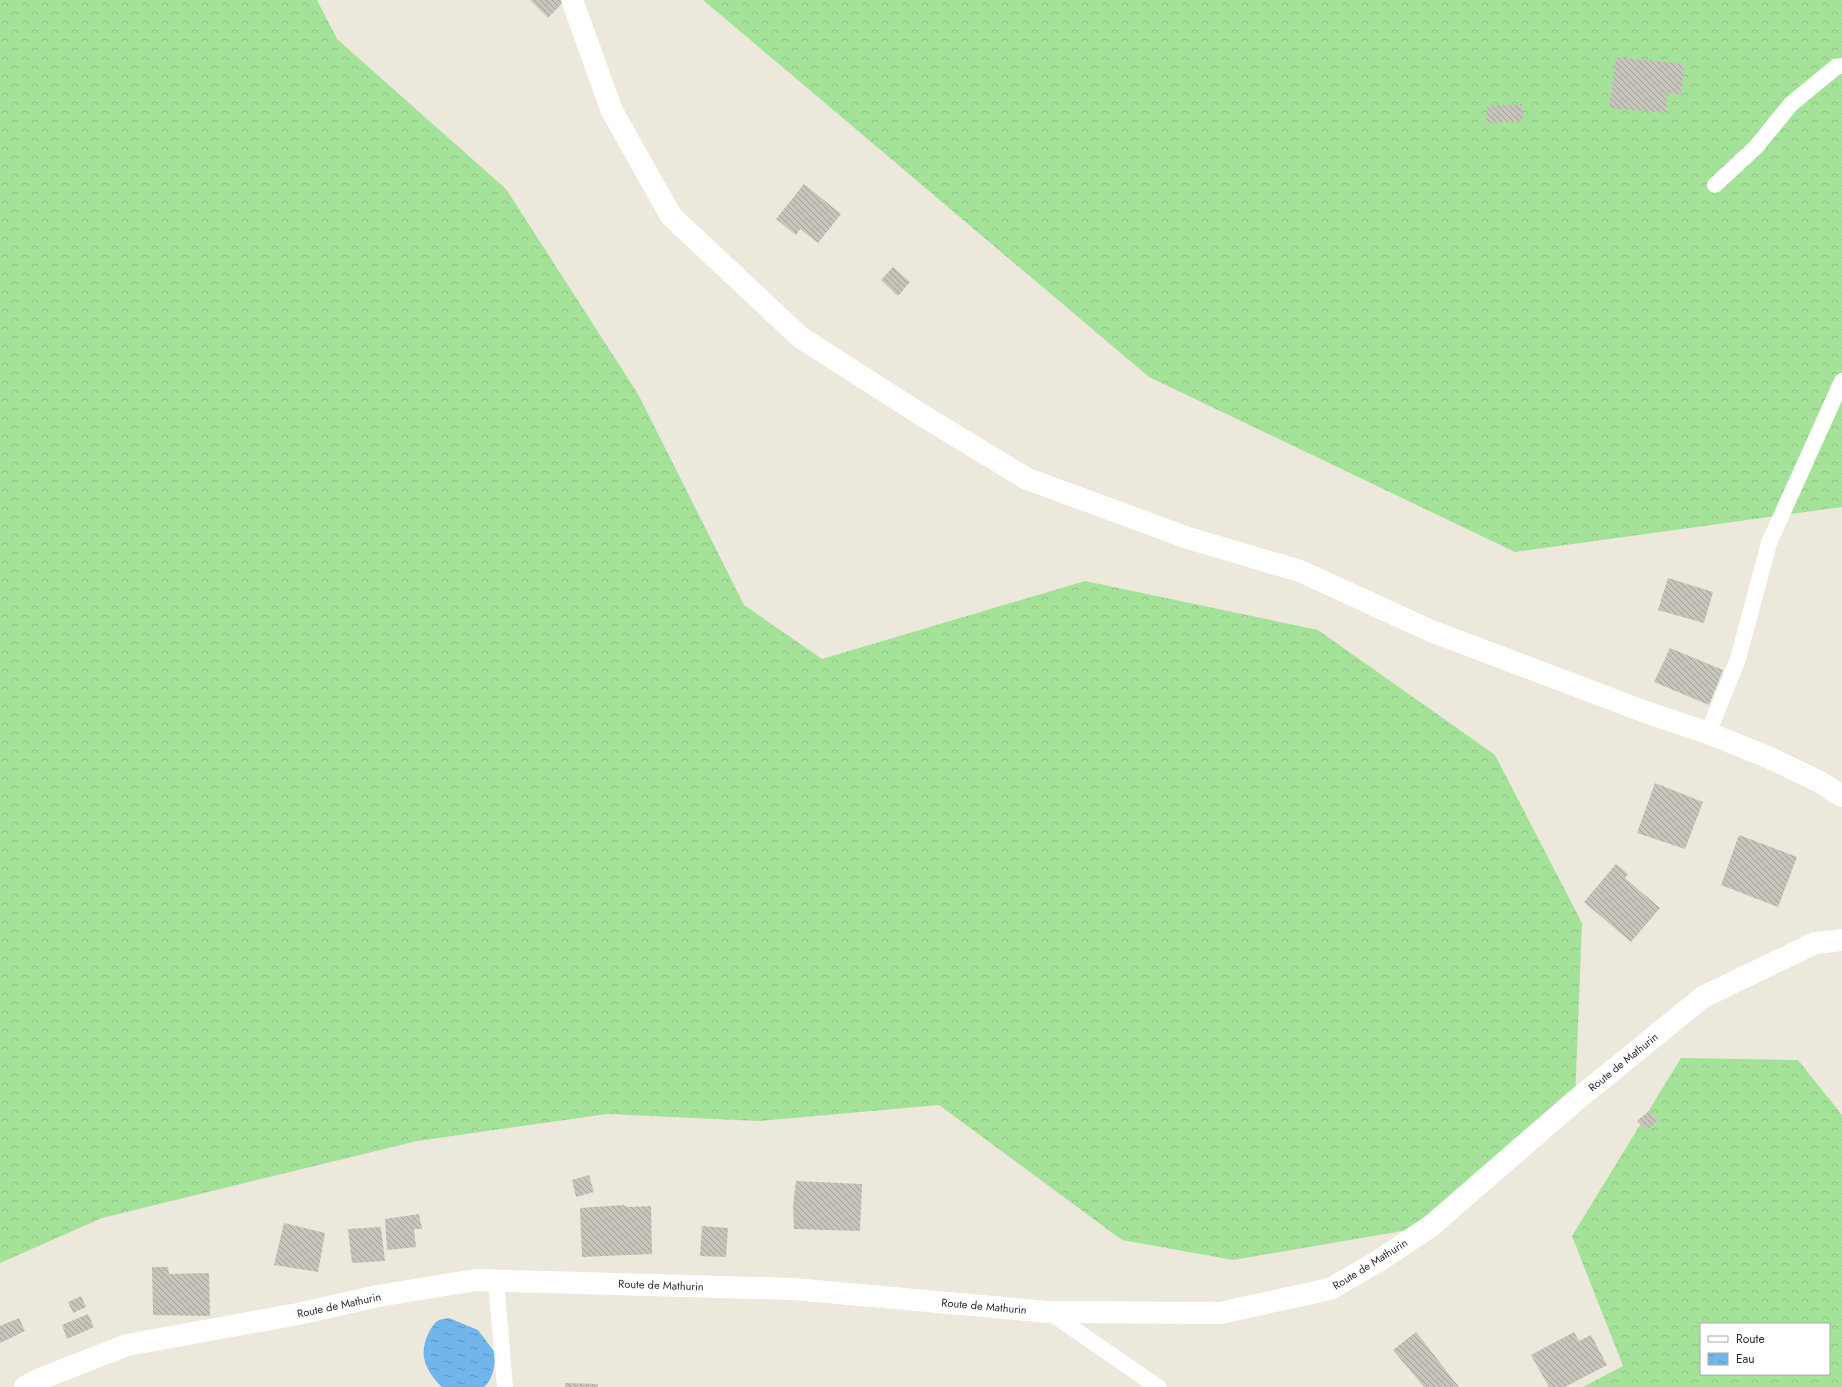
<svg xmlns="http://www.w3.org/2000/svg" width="1842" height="1387" font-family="Jost,sans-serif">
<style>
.forest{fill:url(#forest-crowns);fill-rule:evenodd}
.water{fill:url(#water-ripples)}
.building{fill:url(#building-back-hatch)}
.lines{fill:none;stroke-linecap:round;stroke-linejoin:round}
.lane{stroke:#fff;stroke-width:16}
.street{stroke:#fff;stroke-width:22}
.secondary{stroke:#fff;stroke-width:22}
.labels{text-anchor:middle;stroke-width:3.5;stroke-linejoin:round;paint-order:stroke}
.street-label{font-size:11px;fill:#2a2a2a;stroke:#fff}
</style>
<defs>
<pattern id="forest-crowns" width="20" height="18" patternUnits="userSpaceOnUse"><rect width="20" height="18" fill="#a5e299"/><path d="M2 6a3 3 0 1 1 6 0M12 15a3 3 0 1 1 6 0" fill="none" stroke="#8ec284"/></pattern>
<pattern id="water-ripples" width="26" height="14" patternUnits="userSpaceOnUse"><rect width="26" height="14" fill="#70b6ed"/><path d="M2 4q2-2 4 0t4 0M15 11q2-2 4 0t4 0" fill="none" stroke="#5c94c0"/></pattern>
<pattern id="building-back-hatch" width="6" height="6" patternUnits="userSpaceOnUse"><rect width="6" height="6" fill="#c7c4bb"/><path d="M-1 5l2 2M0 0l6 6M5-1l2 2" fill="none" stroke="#a29f98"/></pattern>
</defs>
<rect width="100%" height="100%" fill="#ece8dc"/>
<path class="forest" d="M0 0H317L337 39 506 189 638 394 744 605 822 659 1085 581 1318 630 1495 755 1582 923 1575 1101 1431 1226 1233 1260 1122 1240 939 1105 759 1121 607 1114 417 1141 102 1218 0 1263Z
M703 0H1842V507L1515 552 1149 377Z
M1681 1058 1798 1060 1842 1115V1387H1583L1623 1366 1572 1236ZM1701 1324H1829V1374H1701Z"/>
<path class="water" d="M449 1318 478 1330 496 1354C494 1366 494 1378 484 1387H442C434 1380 425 1367 424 1357 422 1346 429 1326 439 1320 442 1319 446 1319 449 1318Z"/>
<path class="building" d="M530 0H565L548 18Z
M1616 57 1684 64 1681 94 1668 93 1666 113 1609 108Z
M1522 104 1523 121 1486 123 1487 106Z
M804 184 841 214 818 243 800 229 796 235 776 219Z
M893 267 910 282 898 296 881 280Z
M1668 578 1713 592 1704 623 1658 610Z
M1670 648 1723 670 1709 705 1654 682Z
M1655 783 1703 802 1685 849 1637 833Z
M1739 835 1797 857 1778 907 1721 885Z
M1616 864 1628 874 1625 878 1660 908 1631 942 1584 902Z
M1649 1111 1659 1120 1647 1130 1637 1121Z
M589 1175 594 1192 576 1197 572 1180Z
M796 1181 862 1184 860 1231 794 1229 793 1206Z
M623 1205 627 1207 651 1206 652 1254 582 1257 580 1208Z
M419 1214 422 1229H414L416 1247 387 1250 385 1219Z
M284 1223 325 1233 318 1272 274 1265Z
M702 1226 728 1228 726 1257 700 1256Z
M381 1227 385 1261 352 1263 348 1229Z
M152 1267H168L169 1274 209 1273 210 1316 153 1315Z
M81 1296 86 1307 73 1313 68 1302Z
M88 1314 94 1327 67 1339 62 1325Z
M19 1318 25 1331 0 1343V1326Z
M1416 1332 1459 1387H1424L1393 1350Z
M1574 1332 1579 1341 1591 1335 1607 1365 1565 1387H1549L1531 1355Z
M565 1383 598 1384V1387H565Z"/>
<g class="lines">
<path class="lane" d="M1715 185 1756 147 1791 104 1836 67 1842 66
M1708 733 1738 659 1769 543 1842 381
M496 1281 505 1387
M1049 1312 1158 1387"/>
<path class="street" d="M572 0 612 111 671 216 800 337 917 412 1025 478 1188 538 1300 571 1431 631 1643 711 1708 733 1770 758 1820 782 1842 796"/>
<path class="secondary" d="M25 1387 40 1379 127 1345 298 1314 378 1296 476 1280 794 1289 1049 1312 1220 1313 1330 1289 1377 1262 1431 1226 1575 1101 1703 997 1815 943 1842 940"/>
</g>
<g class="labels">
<g class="street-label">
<text transform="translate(1623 1062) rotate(-39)" y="4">Route de Mathurin</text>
<text transform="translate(1370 1264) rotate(-32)" y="4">Route de Mathurin</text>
<text transform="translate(661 1285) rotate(2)" y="4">Route de Mathurin</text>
<text transform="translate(339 1305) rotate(-12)" y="4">Route de Mathurin</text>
<text transform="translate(984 1306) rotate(5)" y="4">Route de Mathurin</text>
</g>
</g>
<rect x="1700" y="1323" width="130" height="52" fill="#ffffff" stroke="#aaaaaa"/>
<rect x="1708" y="1336" width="20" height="6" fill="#ffffff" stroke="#aaaaaa"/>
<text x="1736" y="1343" font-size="12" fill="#2a2a2a">Route</text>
<rect x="1708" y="1353" width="20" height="12" fill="url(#water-ripples)" stroke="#aaaaaa"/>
<text x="1736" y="1363" font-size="12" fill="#2a2a2a">Eau</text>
</svg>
